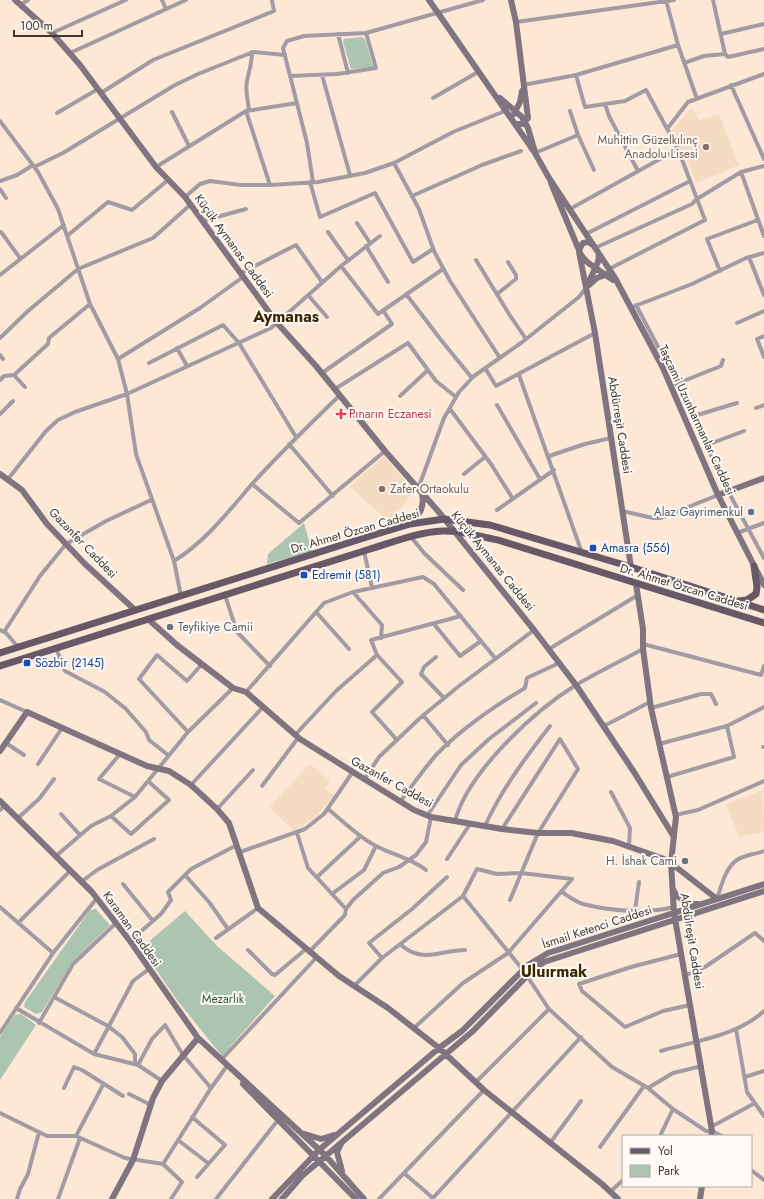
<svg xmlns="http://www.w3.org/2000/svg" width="764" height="1199" font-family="Jost,sans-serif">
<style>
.built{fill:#f4dbc1}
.green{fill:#acc5b0}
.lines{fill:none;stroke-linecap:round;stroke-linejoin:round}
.street{stroke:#a39ba3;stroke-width:4}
.secondary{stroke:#807480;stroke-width:6}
.primary{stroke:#675967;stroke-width:7}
.education-dot{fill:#8d6e63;stroke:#fdf9f5;stroke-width:1.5}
.health-dot{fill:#e0444e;stroke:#fdf9f5;stroke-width:1.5}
.service-dot{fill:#5c6f8a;stroke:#fdf9f5;stroke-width:1.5}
.transit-dot{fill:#1a4fb4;stroke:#fdf9f5;stroke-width:1.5}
.worship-dot{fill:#6b7280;stroke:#fdf9f5;stroke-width:1.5}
.labels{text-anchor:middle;stroke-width:4;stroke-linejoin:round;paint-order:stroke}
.education-label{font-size:12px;fill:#785e54;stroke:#fdf9f5;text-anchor:end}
.street-label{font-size:12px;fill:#3f3830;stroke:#fdf9f5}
.health-label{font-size:12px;fill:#be3a42;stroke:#fdf9f5;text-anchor:start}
.service-label{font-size:12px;fill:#4e5e75;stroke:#fdf9f5;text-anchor:end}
.transit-label{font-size:12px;fill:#164399;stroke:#fdf9f5;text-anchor:start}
.worship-label{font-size:12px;fill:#5b616d;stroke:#fdf9f5;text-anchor:start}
.park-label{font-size:12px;fill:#2b5a37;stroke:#fdf9f5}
.district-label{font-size:16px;font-weight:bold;fill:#3b2700;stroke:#fdf9f5}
</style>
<rect width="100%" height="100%" fill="#fce8d5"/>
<path class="built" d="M692 107 699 120 719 114 739 165 697 183 672 130Z
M384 456 414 491 389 522 350 487Z
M310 764 330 781 325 788 334 795 316 817 294 831 269 807Z
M763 790 764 832 739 837 726 804Z"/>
<path class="green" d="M361 37 365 39 373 67 351 69 343 42 344 39Z
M304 523 312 551 267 564 268 554Z
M96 909 110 925 72 962 42 1012 36 1014 24 1007 25 1002 90 910Z
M185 911 217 946 275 996 222 1056 177 1000 141 948Z
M21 1014 36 1025 0 1080V1037L15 1015Z"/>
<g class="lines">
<path class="street" d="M162 0 166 9
M666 0 678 45 697 99
M20 5 28 0
M516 22 674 0
M52 33 126 0
M338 34 348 73
M721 34 764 24
M70 53 186 0
M725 54 728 57 764 49
M684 63 704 56 725 54 713 0
M322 75 350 175
M576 75 585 107 625 101 646 90 678 149 705 220 609 269
M290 76 337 74 376 68 366 33
M523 85 576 75 678 45
M731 85 764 159
M101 93 153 60 274 11 272 0
M433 98 478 72
M605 104 609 116 638 171
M249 110C248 101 245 90 247 81 249 71 252 63 252 52
M246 111 270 185
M570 111 578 135 594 170
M172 112 189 146
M57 113 98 89
M0 121 38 172 58 209 90 304 118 359 127 394 136 454 174 561 181 596
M667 129 688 102 764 74
M535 153 578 135
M394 163 419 209 434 251 450 281 500 358
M34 167 63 153 175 85 198 74 253 52 285 55
M156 167 246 111 297 103
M741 172 764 236
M0 181 17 175 33 165
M310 182 320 217 375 193 413 262 433 249
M313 182 307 143 283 48 287 41 304 36 366 33 483 0
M0 189 6 198
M412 196 482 165 521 151
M185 197 200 184 210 181 241 185H271L318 182 365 173 394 163 453 132 505 111
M570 209 678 149
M202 221 246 209
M357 223 370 243
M1 232 20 258
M328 232 348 260
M586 234 690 181
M67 236 108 202 132 210 168 180
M366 246 388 282
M595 248 692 204 697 199 741 172 764 166
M749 257 764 295
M476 260 509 314 526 339
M341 266 378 314 443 269
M720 271 707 239 758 220
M241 273 296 245 322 282
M0 275 64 225
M406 294 441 340 472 378
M497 294 516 279V275L508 262
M308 295 327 317
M636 305 677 383 728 491 764 558
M635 306 692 284 746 258 764 253
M737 323 764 311
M764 336 757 339 764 357
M0 338 28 311 78 269 153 238 190 205
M177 348 187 366
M0 355 3 359
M118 359 200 308 243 277
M149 363 223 325 239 343 296 437
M485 368 496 386 595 333
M322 373 392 324 383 310
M14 375 25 387
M519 375 582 553
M0 380 4 376 14 375 48 344 49 338 90 304
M676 384 721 366 723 360
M335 389 408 343 436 381 456 397
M400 396 428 370
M497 405 540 479
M756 408 764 405
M450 409 491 464 513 499
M0 414 13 401
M694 416 737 403
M289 444 333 496
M707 445 744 431
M549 456 585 444 611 438
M464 474 485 457
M8 479 46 431 58 420 75 412 127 394 271 328 341 266 380 236
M252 484 299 523 385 451
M418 489 444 418 459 392 474 376 521 343 579 297 586 288
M497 510 554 470
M622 511 653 518H661L718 495
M737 533 764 523
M411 537 424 553 463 590
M364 551 372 588
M174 561C206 541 228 512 252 484 280 453 310 424 340 395
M353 592 382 625 381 638
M225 595 237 632 270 666
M316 612 349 649
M434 624 460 656 481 641
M0 630 6 633 18 647
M4 632 40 576 66 544 106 521 151 500
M643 644 761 675 764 666
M56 648 65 671 105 692 126 709 146 732 149 740 168 755
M549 649 638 595
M377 655 402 682 372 712 397 740
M436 657 424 667 421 674 444 698
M246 692 324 603 353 592 423 577 434 584 495 658
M0 700 27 712
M651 708 701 694H711L716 704
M423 715 448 745
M604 726 650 702
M188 732 139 679 157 655 187 681 202 664
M295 735 336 691 377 655 371 640 461 616
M6 743 24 755
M659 744 727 726 764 707
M763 747H764
M120 754 99 779 135 797
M38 764 62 728
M667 777 734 757 727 726
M364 780 379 757 420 718 459 686 534 630
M191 785 263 707
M262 786 298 738
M611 792 630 828 629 846
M400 802C412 786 423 770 436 755 462 728 493 707 525 688L527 678 559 663
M217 809 253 770
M328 809C343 821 358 837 376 846 393 855 411 858 426 870
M0 810 5 805
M61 814 80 835
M675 815 698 810 764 781
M111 816 131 834 169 800 148 781
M427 816 461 765 489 739 536 703
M18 818 39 799 54 779
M455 821C468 772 534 711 576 685 598 672 621 661 643 649
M485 826C501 790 526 757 550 726
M502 829 560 739 578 769 538 833 510 900
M297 833 308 868 346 909
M240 852 305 829 324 814 352 773
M56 856 91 826 111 816 135 797 188 732 233 688
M447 859 470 824
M185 875 209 902 228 929
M317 877 361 836
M81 882 97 870 154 839
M123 884 153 921
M562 892C568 896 576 902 583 904 610 911 647 914 674 907
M332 894 364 870 376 846
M463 896 523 970
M717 899C721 887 725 868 737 860 744 855 756 854 764 851
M0 907 53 953
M635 910 639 882
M18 923 70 871
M216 938 258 908
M130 941 161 914 171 900 168 892 191 869 237 845
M401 945C423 964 440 950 465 950
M248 950 272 974 275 975 306 949
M309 952 345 915 346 909 353 900 383 873 399 867 416 855 426 842 431 817
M681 954 631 967 579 984 582 991 625 1027 663 1011 690 1005
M382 958 369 943 412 909 447 877
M686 975 705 967 755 933 764 941
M527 976 549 1009 612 1067 648 1088 673 1109 706 1131H712L722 1136
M354 986 382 958 463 896 477 869 497 874 521 873 572 879 508 953 463 983 414 1028
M54 997 108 1026 122 1037 135 1054V1064
M16 1008 94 1054 138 1065 162 1081
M39 1023 73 964 116 923
M736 1029 747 1092 764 1116
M0 1033 53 953 97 898
M661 1051C695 1041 737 1036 764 1011
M94 1054 133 981 149 969
M221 1060 316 958
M138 1065 152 1039 165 1025 183 1055 211 1088
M745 1077 764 1071
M476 1082 549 1009
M64 1088 74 1067 82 1070 123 1096
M648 1088 673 1073 702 1066
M129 1094 151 1105
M0 1113 47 1136H76L125 1158 163 1164 211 1088 227 1066
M192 1117 225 1145 197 1177
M711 1127 755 1103
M76 1136 103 1085
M660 1136 673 1109
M178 1140 208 1163
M550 1143 581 1101
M600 1147 644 1086
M163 1164 182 1182 171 1199
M751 1170 764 1180
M405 1174 433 1198
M610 1192 623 1180
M17 1199 20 1189 28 1174 39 1132
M58 1199 80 1138
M216 1199 278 1120
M379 1199 484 1090
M432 1199 581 1037"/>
<path class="secondary" d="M15 0 52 33 80 65 156 167 185 197 277 323 316 366 385 451 438 511 534 630 576 685 634 772 674 837
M429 0 535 153 549 178 615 278 663 368 718 495 764 585
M511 0 516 22 528 118 523 124H515
M500 98 522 117 528 128 535 152
M514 114 520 102 522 91
M551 183 581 255 587 262 613 280
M593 245 588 242 583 243 580 248 579 252 595 333 631 567
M589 285 597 278 607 274
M587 286 598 262 599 254
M0 474 22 490 47 524 85 564 135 610
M718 495 764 478
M407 524C419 516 425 509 422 493
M636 584 643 629V649L651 708 676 817 671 863 674 913 712 1131 711 1136
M148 619 177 645 233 688 246 692 300 739 414 810 431 817 502 829 538 833H571L613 841 667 860 717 899
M0 751 27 712 147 766 169 771 191 785 217 809 229 823 258 908 339 976 388 1008 439 1048 484 1090 602 1184 618 1199
M0 801 92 892 130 941 198 1038 325 1155 364 1199
M673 889C677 899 687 904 698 904
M243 1084 356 1199
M305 1134 321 1139 334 1135
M341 1144 337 1152 342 1171
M112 1199 133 1160 153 1098 162 1081 198 1038
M272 1199 319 1150 439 1048 462 1031 528 965 548 953 564 948 764 884
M282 1199 302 1176 473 1031 532 971 544 962 764 891
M700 1199 702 1186"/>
<path class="primary" d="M738 601 747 600 756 594 757 587 754 566
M0 653 367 537 410 524 444 519 490 525 631 567 764 610
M0 666 367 550C391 543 417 532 443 531 461 530 480 537 498 540L764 623"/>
</g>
<g class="education-dot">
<circle cx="706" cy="147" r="4"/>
<circle cx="382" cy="489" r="4"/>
</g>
<path class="health-dot" d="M339 408h4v4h4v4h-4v4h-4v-4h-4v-4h4z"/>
<circle class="service-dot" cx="751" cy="512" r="4"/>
<g class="transit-dot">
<rect x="589" y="544" width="8" height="8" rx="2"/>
<rect x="300" y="571" width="8" height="8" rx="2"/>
<rect x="23" y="659" width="8" height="8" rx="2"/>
</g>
<g class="worship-dot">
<circle cx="170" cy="627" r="4"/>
<circle cx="685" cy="861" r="4"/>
</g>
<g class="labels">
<g class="education-label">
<text x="698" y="144">Muhittin Güzelkılınç<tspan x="698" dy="14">Anadolu Lisesi</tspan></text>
<text x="390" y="493" text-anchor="start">Zafer Ortaokulu</text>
</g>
<g class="street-label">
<text transform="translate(234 246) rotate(54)" y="4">Küçük Aymanas Caddesi</text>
<text transform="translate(697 420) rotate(65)" y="4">Taşcami Uzunharmanlar Caddesi</text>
<text transform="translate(620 425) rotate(81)" y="4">Abdürreşit Caddesi</text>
<text transform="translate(355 531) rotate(-16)" y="4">Dr. Ahmet Özcan Caddesi</text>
<text transform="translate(83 543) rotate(46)" y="4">Gazanfer Caddesi</text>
<text transform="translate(493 561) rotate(51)" y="4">Küçük Aymanas Caddesi</text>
<text transform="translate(684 587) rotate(17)" y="4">Dr. Ahmet Özcan Caddesi</text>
<text transform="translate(392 782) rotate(29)" y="4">Gazanfer Caddesi</text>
<text transform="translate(597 927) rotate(-18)" y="4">İsmail Ketenci Caddesi</text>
<text transform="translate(132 929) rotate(54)" y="4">Karaman Caddesi</text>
<text transform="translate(692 941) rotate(81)" y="4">Abdülreşit Caddesi</text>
</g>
<g class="health-label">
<text x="349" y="418">Pınarın Eczanesi</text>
</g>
<g class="service-label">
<text x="743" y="516">Alaz Gayrimenkul</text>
</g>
<g class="transit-label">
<text x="601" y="552">Amasra (556)</text>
<text x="312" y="579">Edremit (581)</text>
<text x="35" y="667">Sözbir (2145)</text>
</g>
<g class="worship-label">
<text x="178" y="631">Teyfikiye Camii</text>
<text x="677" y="865" text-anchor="end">H. İshak Cami</text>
</g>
<g class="park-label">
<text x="223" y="1003">Mezarlık</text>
</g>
<g class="district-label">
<text x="286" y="322">Aymanas</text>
<text x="554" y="977">Uluırmak</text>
</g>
</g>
<rect x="622" y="1135" width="130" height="52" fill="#fdf9f5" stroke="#b1aca6"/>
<rect x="630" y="1148" width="20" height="6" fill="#675967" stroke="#b1aca6"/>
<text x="658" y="1155" font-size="12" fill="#3f3830">Yol</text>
<rect x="630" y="1165" width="20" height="12" fill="#acc5b0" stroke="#b1aca6"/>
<text x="658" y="1175" font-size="12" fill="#3f3830">Park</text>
<path d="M14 30v6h68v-6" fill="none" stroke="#3f3830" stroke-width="2"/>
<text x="20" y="30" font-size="12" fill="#3f3830" stroke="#fdf9f5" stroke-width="3" paint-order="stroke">100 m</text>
</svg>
